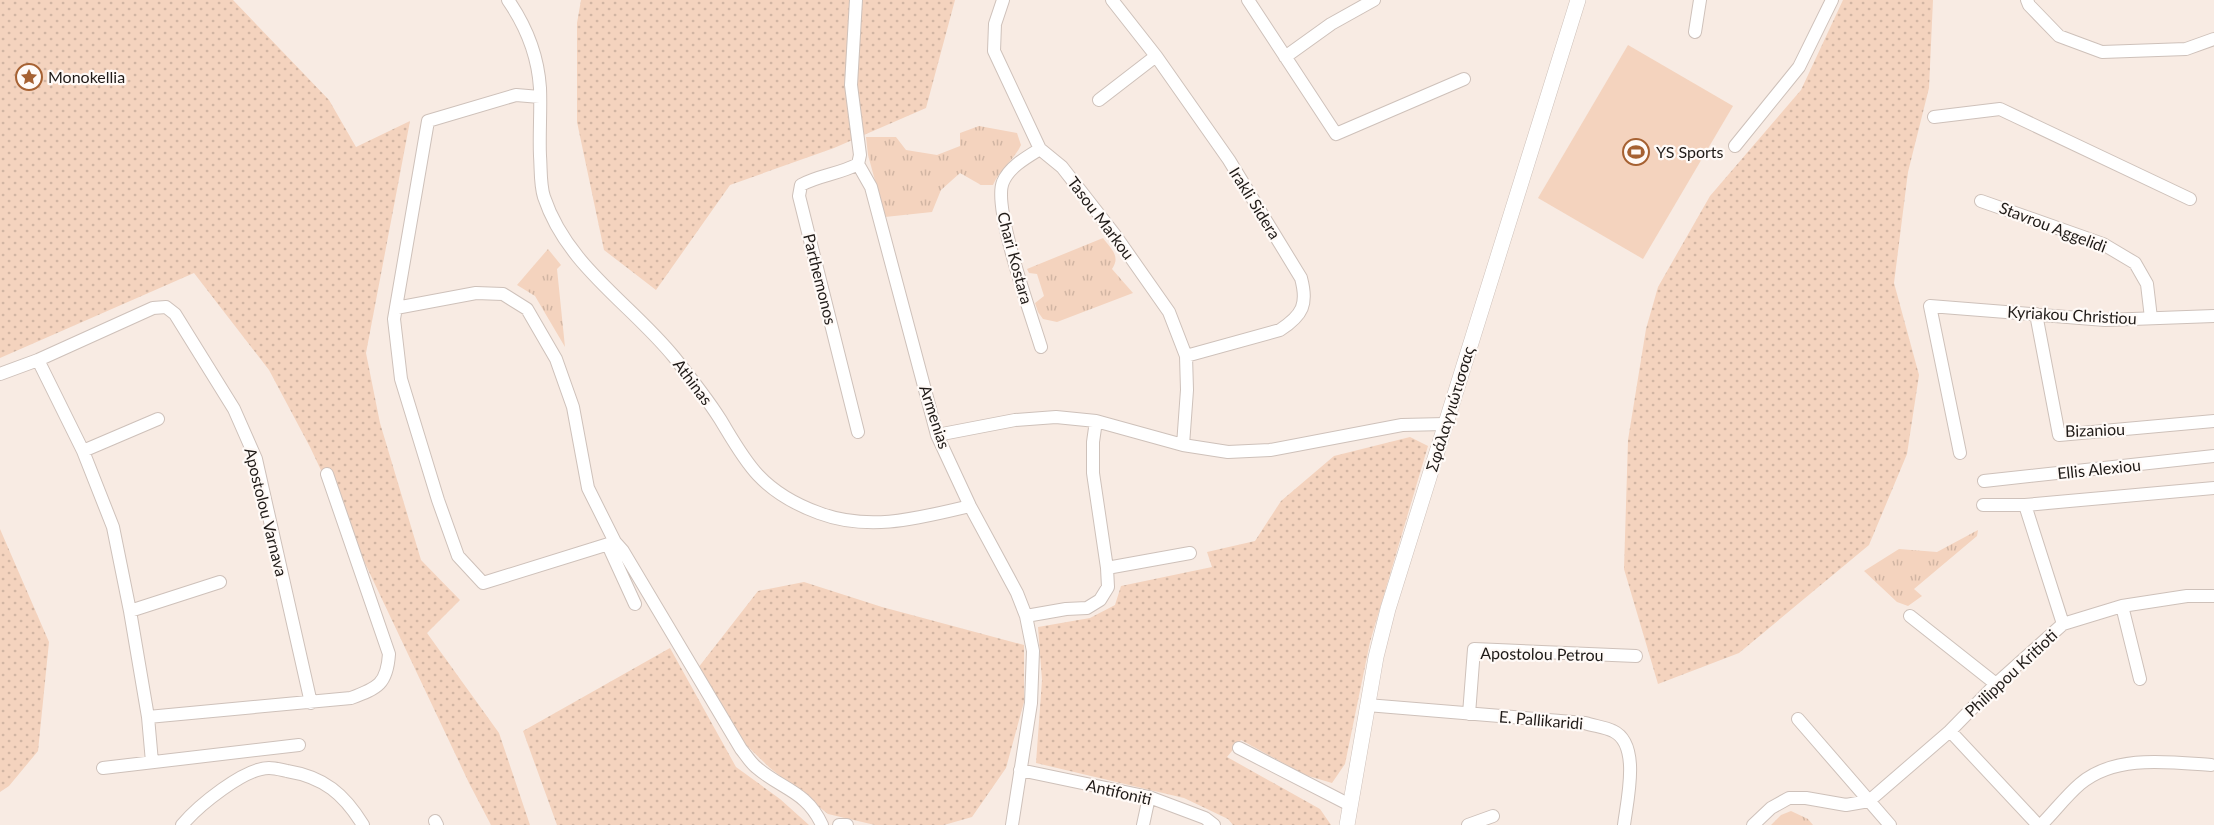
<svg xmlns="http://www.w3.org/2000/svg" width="2214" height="825" font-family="Lato,sans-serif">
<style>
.grass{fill:url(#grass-dots)}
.park{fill:url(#park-tufts)}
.garden{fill:#f4d3be}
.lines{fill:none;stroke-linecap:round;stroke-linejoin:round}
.minor-casing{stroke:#cec1ba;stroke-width:14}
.tertiary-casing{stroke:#cec1ba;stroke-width:16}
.minor{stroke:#fff;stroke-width:12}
.tertiary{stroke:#fff;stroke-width:15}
.labels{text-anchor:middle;stroke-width:4.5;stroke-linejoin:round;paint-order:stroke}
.poi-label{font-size:16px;fill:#1f1a17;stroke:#fffaf7;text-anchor:start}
.street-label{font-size:16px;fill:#1f1a17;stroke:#fffaf7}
</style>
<defs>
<pattern id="grass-dots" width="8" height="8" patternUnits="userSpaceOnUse" patternTransform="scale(1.5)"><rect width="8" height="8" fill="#f4d3be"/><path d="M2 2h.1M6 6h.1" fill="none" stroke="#d1b5a3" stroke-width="1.8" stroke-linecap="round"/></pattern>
<pattern id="park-tufts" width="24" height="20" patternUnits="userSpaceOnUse" patternTransform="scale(1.5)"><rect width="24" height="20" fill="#f4d3be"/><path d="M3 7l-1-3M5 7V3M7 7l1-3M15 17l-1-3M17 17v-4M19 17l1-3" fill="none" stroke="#d1b5a3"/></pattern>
</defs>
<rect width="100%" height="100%" fill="#f8ebe3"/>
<path class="grass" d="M0 0H233L329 100 356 147 410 121 366 353 380 423 421 560 460 600 427 633 499 733 530 825H491L469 783 310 447 269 370 194 273 0 358Z
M581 0H955L926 108 834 148 730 185 656 290 604 250 577 122V23Z
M1843 0H1933L1929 88 1908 172 1894 283 1919 375 1907 454 1869 545 1739 653 1658 684 1624 569 1628 440 1646 329 1658 287 1710 196 1801 90Z
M1410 437 1428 446 1370 642 1345 764 1332 783 1305 775 1241 740 1227 757 1320 809 1331 825H1233L1228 819 1184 798 1036 763 1042 680 1038 627 1090 618 1115 605 1121 586 1212 567 1207 552 1255 541 1281 501 1334 456Z
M0 529 49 642 38 751 9 786 0 792Z
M804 582 882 607 1024 645V702L1006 768 972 817 944 825H875L828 814 770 768 743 742 698 668 758 591Z
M670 648 736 767 780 799 809 825H557L523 731Z"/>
<path class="park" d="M979 126 1017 133 1021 145C1014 160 1000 169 993 185H981L960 173 941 190 932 212 885 217 868 155 866 137H896L906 150 937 155 960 146V133Z
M1103 238C1111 249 1121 256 1112 269L1133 293 1057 322 1043 319 1038 312 1035 303 1044 296 1037 274 1029 273 1027 269Z
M548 249 561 265 557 269 565 347 535 296 517 285Z
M1978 530 1977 536 1914 589 1922 596 1908 606 1897 602 1864 571 1899 549 1937 552Z
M1791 811 1808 819 1813 825H1771L1781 815Z"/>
<path class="garden" d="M1628 45 1733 106 1643 259 1538 198Z"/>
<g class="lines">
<defs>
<path id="minor" d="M508 0C526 26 538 57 540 88 541 111 539 134 540 156 541 169 540 185 544 197 567 266 630 303 674 357 690 377 706 397 720 419 731 437 743 459 758 475 774 492 797 505 819 513 870 532 919 518 970 506
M856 0 851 85 860 155 858 164 871 187 937 435 970 506 1017 593 1026 616 1033 651 1031 703 1012 825
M1003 0 995 24 994 51 1040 149 1062 167 1115 235 1169 312 1186 356 1187 390 1183 445
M1112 0 1156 56 1229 160 1301 278C1308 304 1303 315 1280 330L1186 356
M1248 0 1336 134 1464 79
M2027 0 2029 5 2059 36 2102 52 2186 49 2214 39
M1695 32 1700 0
M1285 57 1331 24 1374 0
M540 97 516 95 428 121 394 319 401 379 438 500 458 556 483 583 615 542
M1099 100 1156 56
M1934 117 2000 109 2190 199
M1735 146 1799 67 1832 0
M1040 149C1027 157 1009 167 1003 182 992 207 1032 317 1041 347
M858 164C840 174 819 175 801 185L799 196 858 432
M1981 201 2103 244 2135 263 2147 284 2151 318
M396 308 476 293 503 294 527 309 556 359 573 407 588 488 615 542 623 551 741 749C746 755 750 762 756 767 781 789 807 791 822 825
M2036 314 2059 435 2214 421
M38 360 83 451 113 527 130 611 148 717 152 762
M0 374 38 360 153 308 166 307 175 314 234 409 256 459 311 703
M937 435 1015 420 1056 417 1096 421 1183 445 1228 452 1270 450 1402 425 1445 424
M83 451 158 419
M1960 453 1930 306 2105 320 2214 316
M1984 481 2214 456
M1983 505H2025L2214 488
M2025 505 2063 624
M608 545 635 604
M1107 568 1190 553
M2122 606 2140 679
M130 611 220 582
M1026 616 1066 609 1087 608 1100 600 1108 587 1107 568 1093 473V442L1096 421
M1910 616 1996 684
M1367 705 1585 723C1594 726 1605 727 1613 731 1641 744 1627 800 1624 825
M1469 714 1474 649 1636 656
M148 717 351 698C378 688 387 684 389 654L327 474
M1798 719 1890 825
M1950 731 2038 825
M1239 748 1350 805
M103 768 299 745
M1020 770 1149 797 1205 818 1214 825
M435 821 437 825
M182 825C198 806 244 768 269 768 275 768 282 770 287 771 324 777 344 794 363 825
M839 825H847
M1143 825 1149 797
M1468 825 1493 816
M1753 825 1771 808 1789 798H1806L1846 805 1869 801 1950 731 1996 684 2063 624 2122 606 2187 596H2214
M2041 825C2054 812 2066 796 2080 784 2115 754 2169 762 2211 765"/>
<path id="tertiary" d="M1347 825 1376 657 1388 609 1578 0"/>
</defs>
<use href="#minor" class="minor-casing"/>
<use href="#tertiary" class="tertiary-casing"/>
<use href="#minor" class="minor"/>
<use href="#tertiary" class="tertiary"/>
</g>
<defs>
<symbol id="sight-ring" viewBox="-11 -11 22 22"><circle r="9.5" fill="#fffaf7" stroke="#a66132" stroke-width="1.5"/><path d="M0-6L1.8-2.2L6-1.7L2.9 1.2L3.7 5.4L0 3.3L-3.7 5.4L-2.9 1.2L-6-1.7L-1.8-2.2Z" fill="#a66132"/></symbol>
<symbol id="stadium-ring" viewBox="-11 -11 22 22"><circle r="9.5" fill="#fffaf7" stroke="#a66132" stroke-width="1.5"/><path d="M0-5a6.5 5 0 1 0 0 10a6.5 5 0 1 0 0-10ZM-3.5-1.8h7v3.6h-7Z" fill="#a66132"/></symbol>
</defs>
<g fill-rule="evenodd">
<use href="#sight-ring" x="14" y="62" width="30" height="30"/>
<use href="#stadium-ring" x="1621" y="137" width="30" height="30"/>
</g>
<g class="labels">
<g class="poi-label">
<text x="48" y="83">Monokellia</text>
<text x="1656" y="158">YS Sports</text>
</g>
<g class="street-label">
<text transform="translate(1255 203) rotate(58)" y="6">Irakli Sidera</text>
<text transform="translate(1101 218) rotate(53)" y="6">Tasou Markou</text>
<text transform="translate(2053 227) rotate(21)" y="6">Stavrou Aggelidi</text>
<text transform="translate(1015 258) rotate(75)" y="6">Chari Kostara</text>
<text transform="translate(820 279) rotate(76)" y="6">Parthemonos</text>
<text transform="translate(2072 315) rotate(3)" y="6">Kyriakou Christiou</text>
<text transform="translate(693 382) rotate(53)" y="6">Athinas</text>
<text transform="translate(1450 409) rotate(-73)" y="6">Σφάλαγγιώτισσας</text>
<text transform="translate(935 417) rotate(72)" y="6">Armenias</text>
<text transform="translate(2095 430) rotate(-2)" y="6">Bizaniou</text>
<text transform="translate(2099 469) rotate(-6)" y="6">Ellis Alexiou</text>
<text transform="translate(266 512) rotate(76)" y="6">Apostolou Varnava</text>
<text transform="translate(1542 654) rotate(1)" y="6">Apostolou Petrou</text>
<text transform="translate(2011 673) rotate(-43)" y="6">Philippou Kritioti</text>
<text transform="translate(1541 720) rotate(5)" y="6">E. Pallikaridi</text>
<text transform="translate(1119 792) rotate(13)" y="6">Antifoniti</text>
</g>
</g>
</svg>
